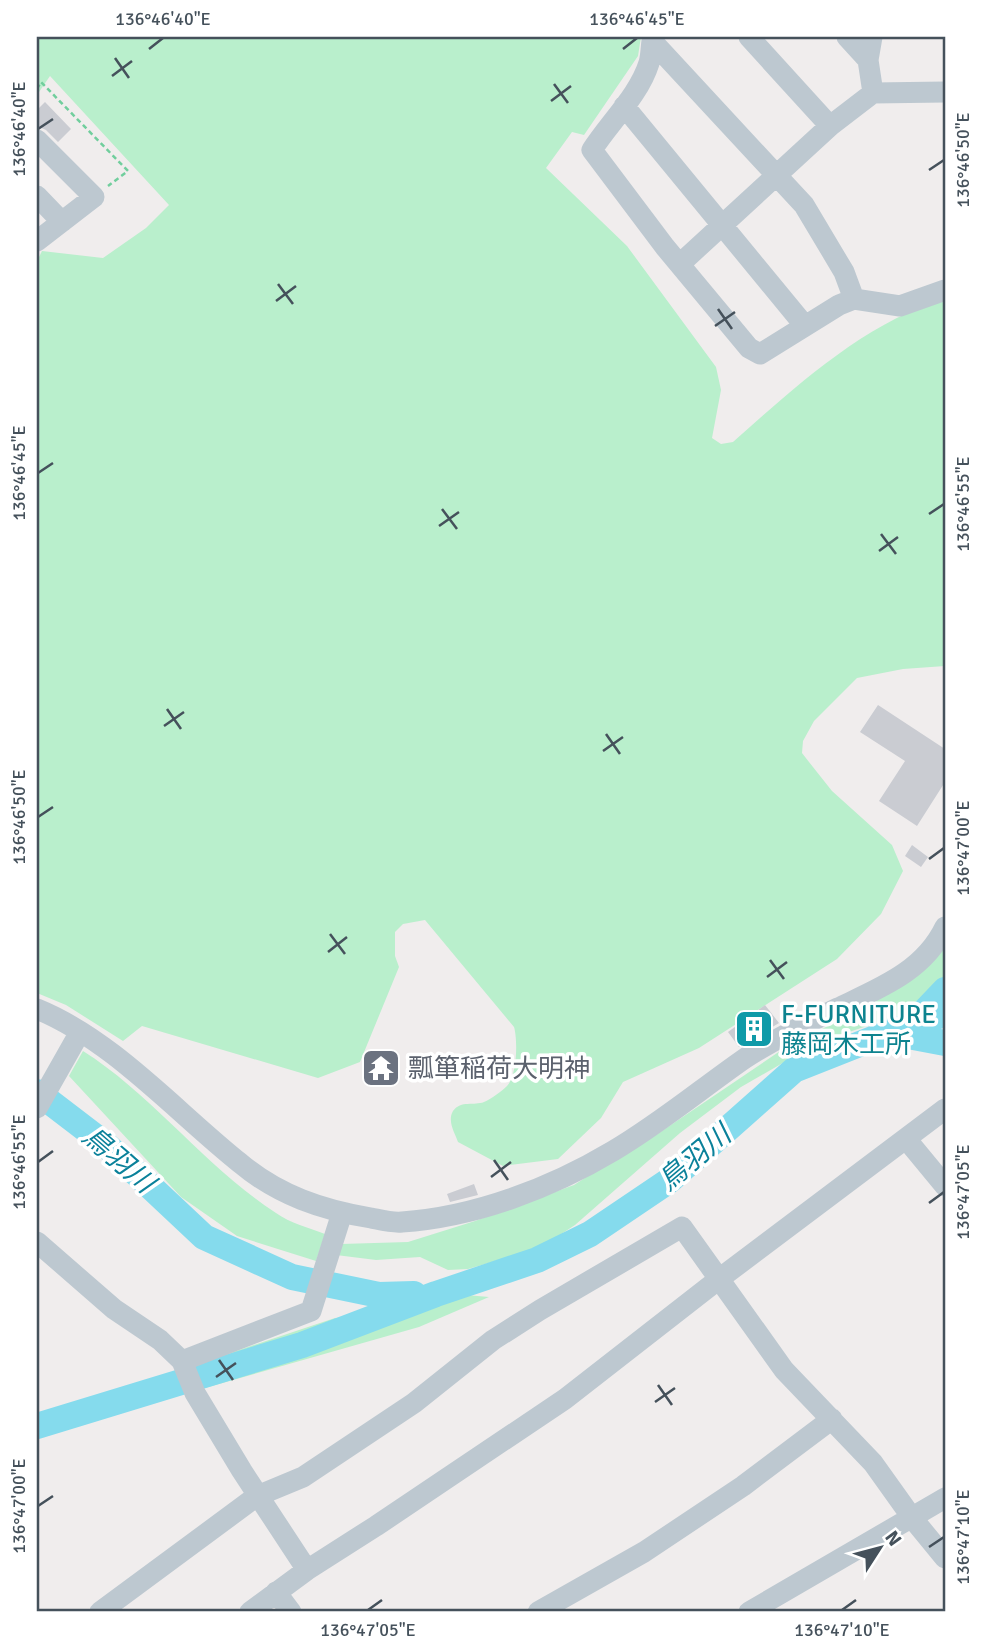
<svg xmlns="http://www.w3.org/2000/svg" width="982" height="1649" font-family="Signika,'Noto Sans JP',sans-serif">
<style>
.green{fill:#b9efcc}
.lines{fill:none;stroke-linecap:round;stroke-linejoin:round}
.river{stroke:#85dbed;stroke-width:26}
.building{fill:#caccd2}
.path{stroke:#71ce9d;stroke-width:2.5;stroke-dasharray:5 3.5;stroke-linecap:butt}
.minor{stroke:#bdc8d0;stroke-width:21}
.ticks{fill:none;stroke:#45515b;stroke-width:2.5}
.labels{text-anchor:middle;stroke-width:7;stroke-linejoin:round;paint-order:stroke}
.culture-label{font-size:26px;fill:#0d838f;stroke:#fff;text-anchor:start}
.worship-label{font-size:26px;fill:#5b616d;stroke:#fff;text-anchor:start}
.water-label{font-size:28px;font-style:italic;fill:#0a819a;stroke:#fff}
.neatline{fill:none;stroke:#45515b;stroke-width:2.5}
.ticks-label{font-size:18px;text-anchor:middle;fill:#45515b}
</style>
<rect width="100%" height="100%" fill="#f0eded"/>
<path class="green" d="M37 37H641L638 56 584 135 572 132 546 168 627 246 716 367 721 390 712 438 721 444 733 442C793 389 866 321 945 299V666L903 669 857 678 814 721 803 741 802 753 809 762 832 791 892 845 903 871 881 914 837 959 699 1048 623 1082 601 1118 558 1159 503 1166 458 1142C455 1133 447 1121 453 1111 461 1100 474 1106 484 1102 491 1099 502 1091 507 1086 517 1076 518 1040 514 1027L425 920 403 924 395 932V956L399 967 360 1062 318 1078 142 1026 123 1041 66 1005 37 993V261L42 251 103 258 146 228 169 205 50 76 37 95Z
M945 948V978L928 999 906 1013 819 1042 741 1087 680 1133 575 1225 540 1248 468 1269 448 1270 420 1257 376 1260 336 1255 341 1244 408 1242 475 1221 574 1185 650 1136 656 1135 786 1047 844 1018 906 981Z
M83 1051C154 1096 205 1167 276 1213 290 1223 309 1228 325 1234L316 1261 237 1236 181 1197 69 1076Z
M466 1295 489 1297 419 1327 205 1388 194 1365 335 1318 415 1313Z"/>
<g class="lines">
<path class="river" d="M912 1019 923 1013 945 990
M892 1033 945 1043
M37 1092 105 1144 204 1237 292 1277 379 1295 414 1294
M37 1426 302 1345 436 1294 537 1260 590 1234 670 1180 794 1070 890 1032 945 1014"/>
</g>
<path class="building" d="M45 102 71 129 58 142 46 130 37 126V110Z
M878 705 945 749V782L917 826 879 801 905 761 860 732Z
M912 845 928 857 921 867 905 856Z
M765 1005 779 1023 739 1047 728 1032Z
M474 1184 478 1195 450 1202 447 1194Z"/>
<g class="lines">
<path class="path" d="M37 89 41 82 128 171 108 186"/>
<path class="minor" d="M749 37 830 126
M847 37 868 60
M872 37 868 60 873 93
M652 41C651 48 651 56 649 63 639 95 610 122 592 150L665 247 749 348 760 354 839 305 854 299 900 306 945 290
M652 41 804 205 844 272 854 299
M624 106 805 326
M37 140 94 197 37 241
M37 196 62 222
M681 263 830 126 873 93 945 92
M37 1009C113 1040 176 1112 240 1163 278 1195 322 1210 371 1218 381 1220 392 1223 402 1222 475 1217 551 1188 613 1151 659 1124 701 1089 744 1059 774 1039 806 1024 838 1008 880 988 924 971 945 927
M37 1108 80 1032
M907 1140 945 1186
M37 1242 114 1309 160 1340 182 1361 195 1393 242 1471 307 1570
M182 1361 311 1311 342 1213
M276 1592 291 1612
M100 1612 257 1496 303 1477 414 1403 493 1340 540 1310 682 1227 784 1370 873 1463 913 1519 945 1558
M250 1612 307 1570 376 1526 565 1399 719 1279 945 1109
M538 1612 644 1552 743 1486 832 1419
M749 1612 945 1498"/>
</g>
<path class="ticks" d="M149 49 163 38M623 49 637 38M115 58 129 78M112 76 132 61M554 84 568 103M551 101 571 86M38 129 53 119M929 170 944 160M278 284 293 304M276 301 296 286M718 309 732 329M715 326 735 312M38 473 53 463M442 509 457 529M929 514 944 504M439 526 459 512M881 534 896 554M879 551 898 537M167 709 181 729M164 726 184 712M606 734 620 754M603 751 623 737M38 817 53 807M929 859 944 848M330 934 345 954M328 952 347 937M770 960 784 979M767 977 787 962M494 1160 508 1180M38 1162 53 1151M491 1177 511 1162M929 1203 944 1192M219 1360 233 1380M216 1377 236 1363M658 1385 672 1405M655 1402 675 1388M38 1506 53 1496M929 1547 944 1537M368 1610 382 1600M842 1610 856 1600"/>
<defs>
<symbol id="building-square" viewBox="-11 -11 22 22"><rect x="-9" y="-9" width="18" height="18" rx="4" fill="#0f9aa8" stroke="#fff"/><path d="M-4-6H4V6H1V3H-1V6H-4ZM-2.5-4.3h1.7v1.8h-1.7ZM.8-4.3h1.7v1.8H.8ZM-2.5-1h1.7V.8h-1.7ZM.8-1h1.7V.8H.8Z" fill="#fff"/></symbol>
<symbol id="temple-square" viewBox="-11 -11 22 22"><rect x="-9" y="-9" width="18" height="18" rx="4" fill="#6b7280" stroke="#fff"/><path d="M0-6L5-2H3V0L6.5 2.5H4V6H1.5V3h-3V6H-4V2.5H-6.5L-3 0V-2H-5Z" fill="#fff"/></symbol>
</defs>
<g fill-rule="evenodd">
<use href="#building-square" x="732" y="1007" width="44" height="44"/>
<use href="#temple-square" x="359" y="1046" width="44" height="44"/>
</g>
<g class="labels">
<g class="culture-label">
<text x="781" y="1023">F-FURNITURE<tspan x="781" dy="30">藤岡木工所</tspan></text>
</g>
<g class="worship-label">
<text x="408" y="1077">瓢箪稲荷大明神</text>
</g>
<g class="water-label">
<text transform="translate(694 1157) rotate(-40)" y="10">鳥羽川</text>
<text transform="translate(119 1159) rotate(41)" y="10">鳥羽川</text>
</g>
</g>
<rect width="982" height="1649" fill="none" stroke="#ffffff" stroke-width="77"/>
<g transform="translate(880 1548) rotate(54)" stroke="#ffffff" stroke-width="5" paint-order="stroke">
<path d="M0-5L12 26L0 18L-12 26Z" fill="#45515b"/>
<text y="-10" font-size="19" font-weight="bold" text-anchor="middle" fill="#45515b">N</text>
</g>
<rect x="38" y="38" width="906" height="1572" class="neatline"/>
<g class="ticks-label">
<text x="163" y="25">136°46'40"E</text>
<text x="637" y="25">136°46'45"E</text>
<text transform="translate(19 129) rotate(-90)" y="6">136°46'40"E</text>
<text transform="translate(963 160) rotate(-90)" y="6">136°46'50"E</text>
<text transform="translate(19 473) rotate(-90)" y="6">136°46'45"E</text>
<text transform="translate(963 504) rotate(-90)" y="6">136°46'55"E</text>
<text transform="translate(19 817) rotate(-90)" y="6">136°46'50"E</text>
<text transform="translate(963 848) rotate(-90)" y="6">136°47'00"E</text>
<text transform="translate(19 1162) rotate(-90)" y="6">136°46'55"E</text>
<text transform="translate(963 1192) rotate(-90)" y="6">136°47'05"E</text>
<text transform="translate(19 1506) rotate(-90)" y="6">136°47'00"E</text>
<text transform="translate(963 1537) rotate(-90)" y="6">136°47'10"E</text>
<text x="368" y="1636">136°47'05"E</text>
<text x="842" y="1636">136°47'10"E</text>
</g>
</svg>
